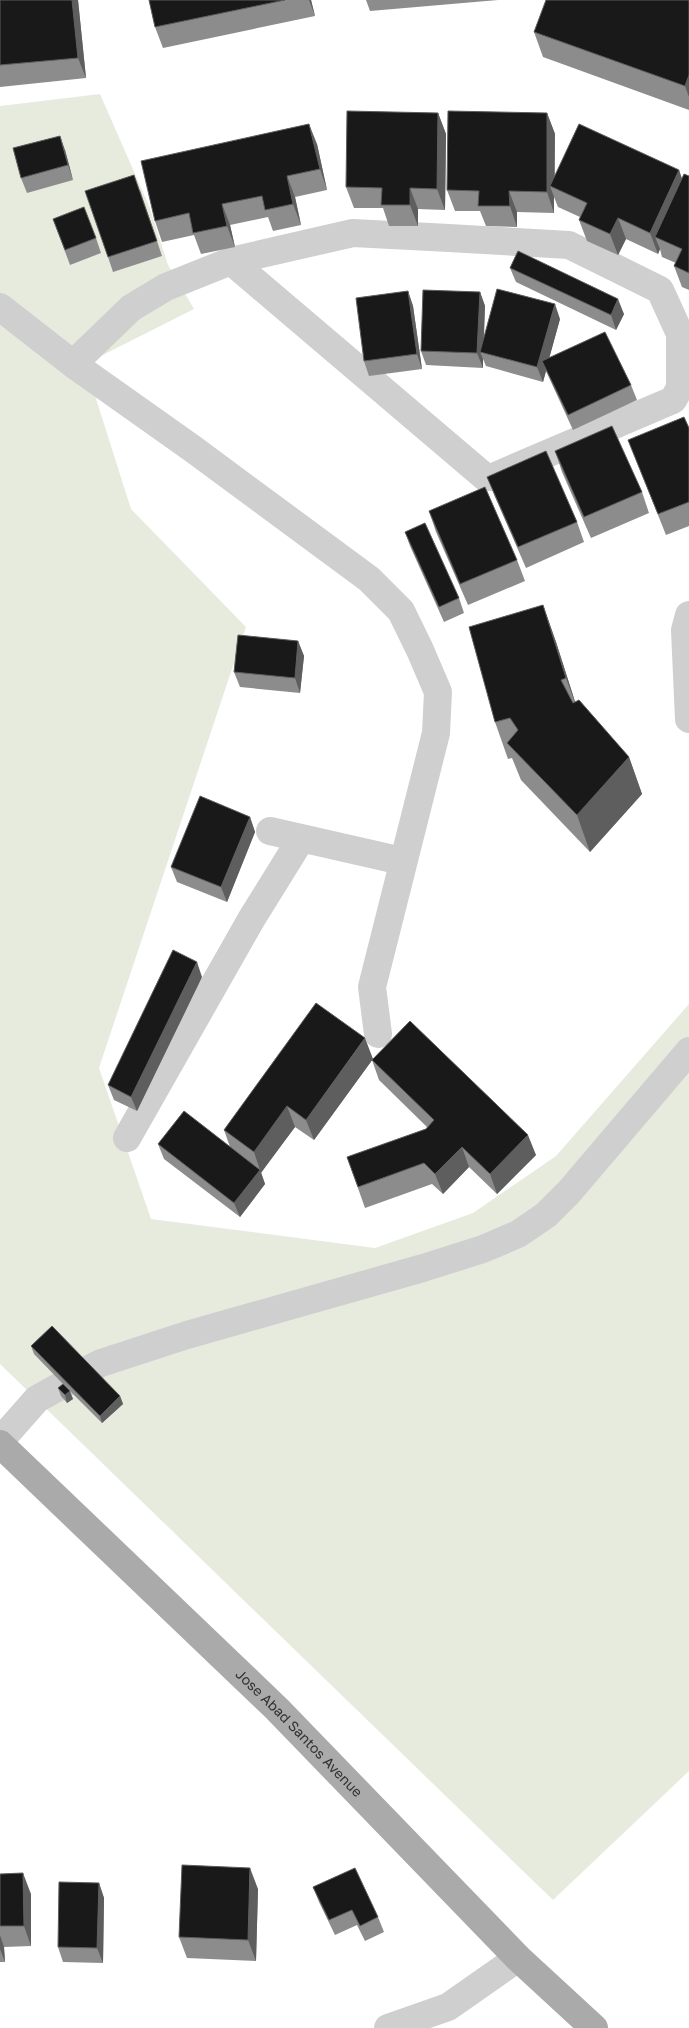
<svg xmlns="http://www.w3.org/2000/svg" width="689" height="2028" font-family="'Golos Text',sans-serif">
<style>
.green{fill:#e7ebde}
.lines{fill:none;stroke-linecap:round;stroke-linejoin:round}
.minor{stroke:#cfcfcf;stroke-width:28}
.major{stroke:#aaa;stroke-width:28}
.wall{fill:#8c8c8c}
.shaded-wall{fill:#5e5e5e}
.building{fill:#191919;stroke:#5e5e5e}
.labels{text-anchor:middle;stroke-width:5;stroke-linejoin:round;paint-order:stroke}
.street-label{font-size:14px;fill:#323232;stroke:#fff}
</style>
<rect width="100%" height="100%" fill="#fff"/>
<path class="green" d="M100 94 149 206 168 265 194 309 85 364 131 509 246 627 99 1068 151 1219 375 1248 473 1213 556 1156 689 1004V1771L553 1900 0 1364V106Z"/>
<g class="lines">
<path class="minor" d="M0 307 73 364 193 449 369 579 401 611 420 650 438 692 436 733 372 987 378 1034
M73 364 131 308 166 287 231 261 353 233 449 238 569 245 660 290 680 334V388L673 400 493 477H485L231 261
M689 615 685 630 689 719
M270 831 402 861
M127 1138 252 918 301 839
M89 1369 101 1363 187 1335 423 1268 483 1249 518 1234 546 1215 569 1192 689 1051
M0 1441 37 1399 64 1384
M388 2028 448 2007 518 1958"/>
<path class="major" id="s1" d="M0 1444 277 1709 518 1958 594 2028"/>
</g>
<path class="wall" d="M0 0H78L86 78 0 87Z
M149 0H311L315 16 163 48 155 27Z
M366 0H498L370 11Z
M689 0V110L543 57 534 32Z
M438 113 446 134 445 210 418 209V226H389L383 208H354L346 187Z
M547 113 555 134V177L679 170 682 179 689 176V290L682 287 674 266 676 263 662 257 660 249 658 254 626 239 618 255 587 241 579 220 580 217 558 207 554 197V213L517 212V227L486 226 480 211H455L447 190Z
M317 144 327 190 295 197 301 225 273 231 268 217 230 225 235 247 201 254 194 235 162 242 155 221Z
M65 150 73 180 27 193 21 178Z
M140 190 162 256 113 272 108 257Z
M53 219 96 238 101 253 70 265Z
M510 268 624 314 616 330 516 282Z
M408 291 413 306 422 369 369 376 364 361Z
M480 292 485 306 484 339 560 319 549 358 631 385 637 400 573 430 546 371 543 382 486 366 483 359V368L426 365 421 351Z
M689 428V526L666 535 628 440Z
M555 451 642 492 649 513 591 538 562 472Z
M487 477 577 522 584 542 526 568 495 497Z
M429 511 517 560 525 581 468 605 436 532Z
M405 532 459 598 464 613 444 622 410 546Z
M543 605 556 642 575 702 629 757 642 794 590 852 521 780 512 758 508 759 495 722Z
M298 641 304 656 300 693 240 687 234 672Z
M250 817 255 832 227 902 177 882 171 867Z
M202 977 137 1111 114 1100 108 1085Z
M373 1058 536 1155 497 1194 469 1167 443 1194 432 1184 365 1208 347 1157 426 1129 427 1127 379 1080 372 1060 314 1140 295 1127 261 1172 265 1184 240 1217 164 1159 158 1144 230 1147 224 1130Z
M31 1346 120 1396 123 1404 102 1423 63 1384 73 1399 67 1403 61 1396 58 1388 63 1384 34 1354Z
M0 1874 31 1894V1946L4 1947 5 1962H0Z
M99 1883 104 1898 103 1963 63 1962 58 1947Z
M313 1887 378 1917 384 1932 365 1941 357 1925 335 1935 319 1902Z
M258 1889 256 1961 187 1958 179 1937Z"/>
<path class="shaded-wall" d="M72 0H78L86 78 78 58Z
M309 0H311L315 16Z
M689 75V97L685 86Z
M438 113 446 134 445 210 437 189Z
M547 113 555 134 554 188 550 186 554 197V213L547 192Z
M309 124 317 144 327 190 320 169Z
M60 136 65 150 73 180 68 165Z
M679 170 686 191 655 237 660 249 658 254 650 233Z
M287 176 295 197 301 225 293 204Z
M410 188 418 209V226L410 205Z
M509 191 517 212V227L510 206Z
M222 204 230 225 235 247 227 226Z
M618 218 626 239 618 255 610 234Z
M408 291 413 306 422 369 417 354Z
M480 292 485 306 483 352H480L483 359V368L477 353Z
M618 299 624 314 616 330 611 315Z
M555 304 560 319 546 370 542 361 546 371 543 382 537 367Z
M543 605 556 642 579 714 566 678Z
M298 641 304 656 300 693 295 678Z
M629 757 642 794 590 852 577 815Z
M250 817 255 832 227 902 221 887Z
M197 962 202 977 137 1111 131 1097Z
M365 1038 373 1059 314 1140 306 1120Z
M287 1106 295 1127 261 1173 254 1152Z
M528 1135 536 1155 497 1194 490 1174Z
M462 1147 469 1167 443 1194 435 1174Z
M260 1170 265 1184 240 1217 234 1203Z
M70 1391 73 1399 67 1403 65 1395Z
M120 1396 123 1404 102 1423 100 1416Z
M250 1868 258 1889 256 1961 248 1940Z
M23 1873 31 1894V1946L24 1926Z
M99 1883 104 1898 103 1963 97 1948Z
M0 1935 4 1947 5 1962 0 1949Z"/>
<path class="building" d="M0 0H72L78 58 0 65Z
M149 0H285L155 27Z
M546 0H689V75L685 86 534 32Z
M347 111 438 113 437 189 410 188V205H381L382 188 346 187Z
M448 111 547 113V192L509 191 510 206H478L479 191 447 190Z
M309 124 320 169 287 176 293 204 265 210 262 196 222 204 227 226 193 233 189 213 155 221 141 161Z
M579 124 679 170 650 233 618 218 610 234 579 220 587 203 550 186Z
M60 136 68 165 21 178 13 148Z
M684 174 689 176V273L674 266 682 249 655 237Z
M134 175 157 241 108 257 85 191Z
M84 207 96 238 65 250 53 219Z
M518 251 618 299 611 315 510 268Z
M497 289 555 304 537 367 480 352Z
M423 290 480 292 477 353 421 351Z
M408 291 417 354 364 361 356 298Z
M605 332 631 385 568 415 542 361Z
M684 417 689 428V502L658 514 628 440Z
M612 426 642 492 584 517 555 451Z
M546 451 577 522 518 547 487 477Z
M485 487 517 560 460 584 429 511Z
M425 523 459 598 439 607 405 532Z
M543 605 566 678 561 680 573 703 579 700 629 757 577 815 507 743 518 730 510 718 495 722 469 627Z
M238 635 298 641 295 678 234 672Z
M200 796 250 817 221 887 171 867Z
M173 950 197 962 131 1097 108 1085Z
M316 1003 365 1038 306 1120 287 1106 254 1152 224 1130Z
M410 1021 528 1135 490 1174 462 1147 435 1174 424 1163 358 1187 347 1157 426 1129 434 1120 372 1060Z
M184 1111 260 1170 234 1203 158 1144Z
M52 1326 120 1396 100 1416 31 1346Z
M63 1384 70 1391 65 1395 58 1388Z
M182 1865 250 1868 248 1940 179 1937Z
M355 1868 378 1917 360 1926 352 1910 329 1920 313 1887Z
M23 1873 24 1926H0V1874Z
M59 1882 99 1883 97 1948 58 1947Z"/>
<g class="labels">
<g class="street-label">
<text dy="5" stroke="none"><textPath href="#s1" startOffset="416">Jose Abad Santos Avenue</textPath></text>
</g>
</g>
</svg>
